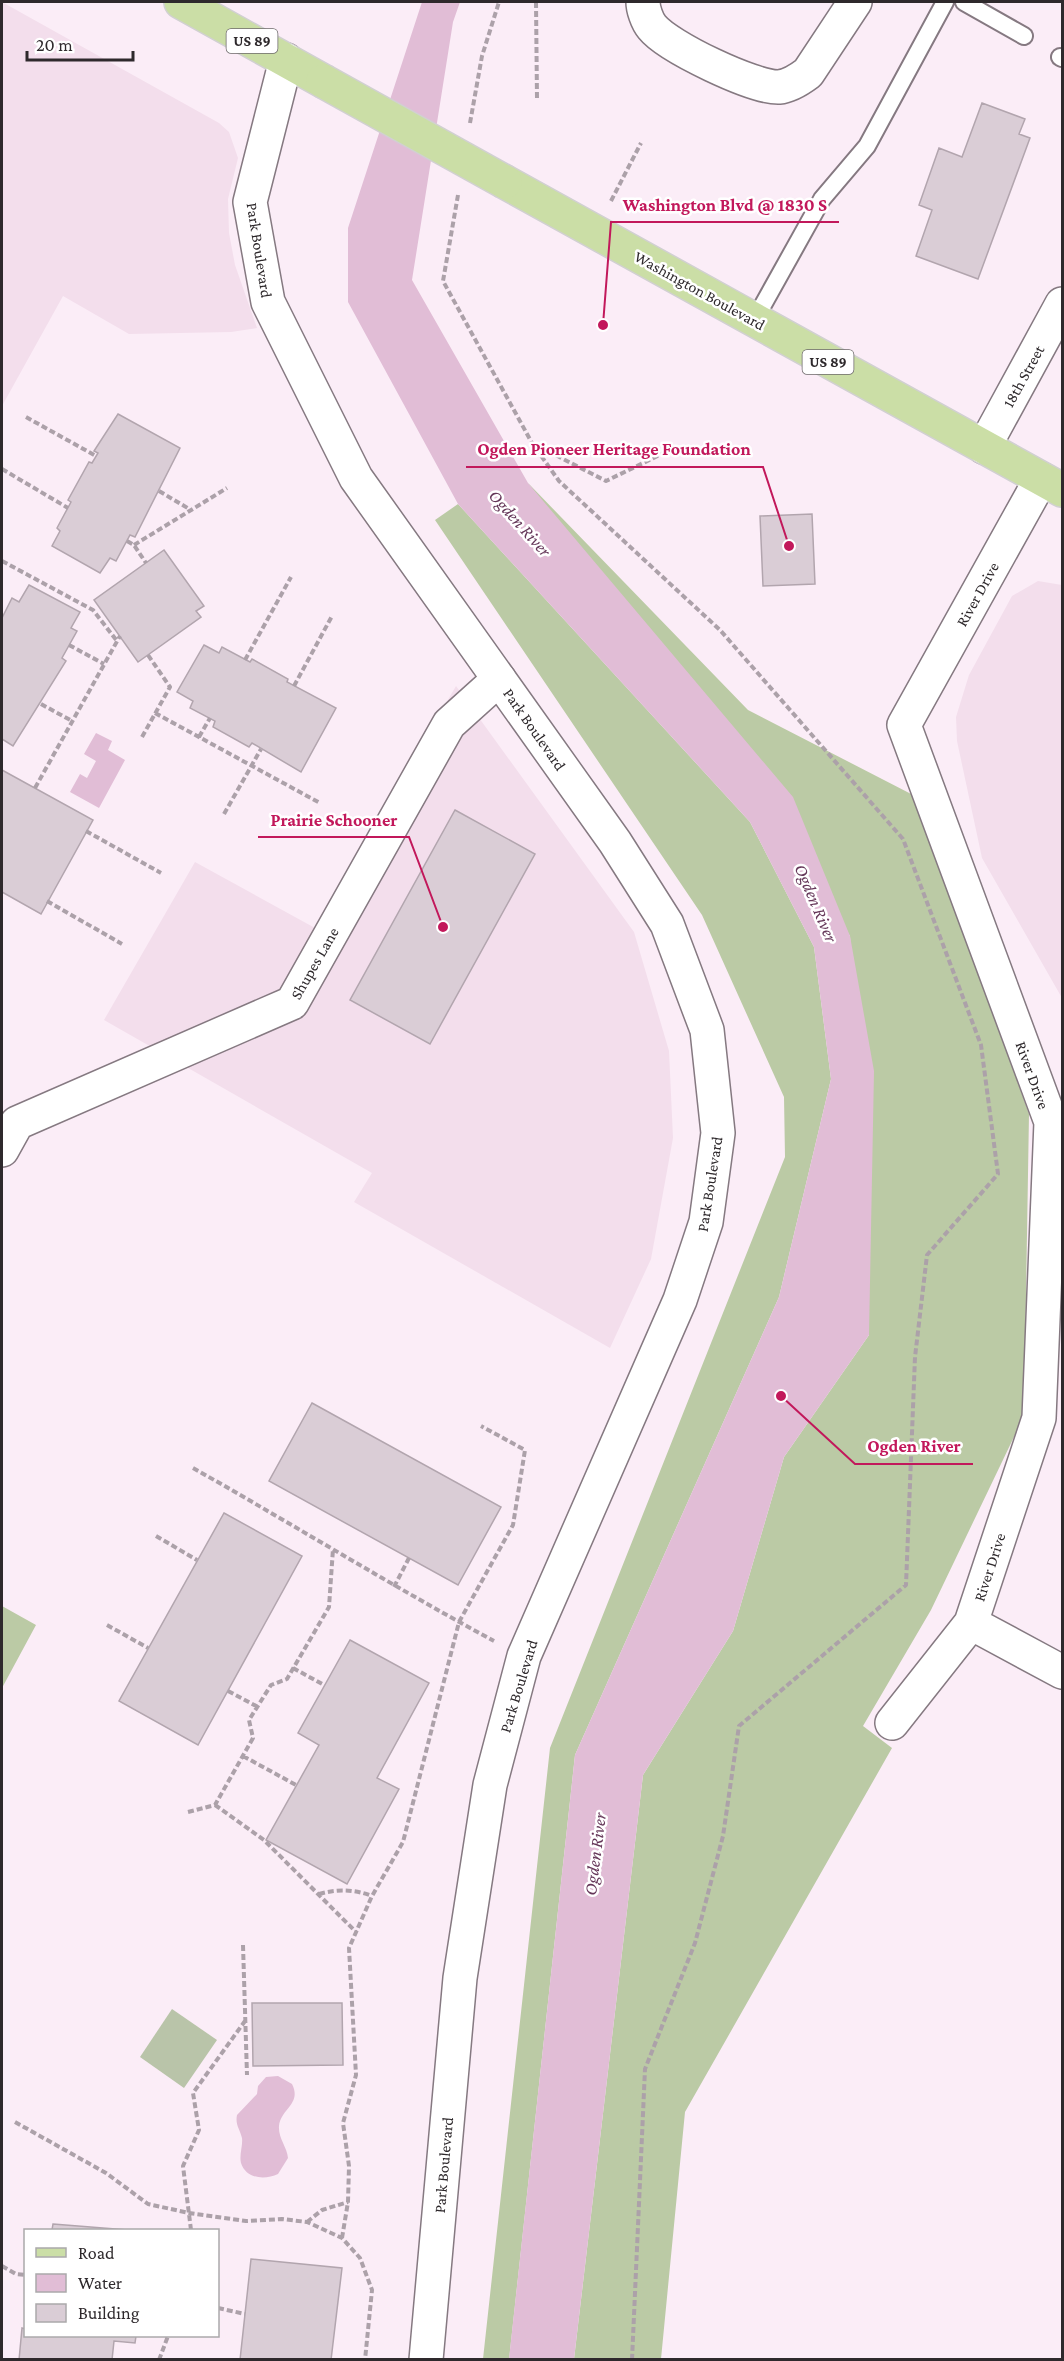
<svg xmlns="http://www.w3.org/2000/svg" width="1064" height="2361" font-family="'Crimson Pro',serif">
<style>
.built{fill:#f3deec}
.green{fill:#b9c4a9}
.forest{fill:#bbcaa5}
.water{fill:#e1bdd6}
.building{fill:#dacdd6;stroke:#b2a5ae;stroke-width:1.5}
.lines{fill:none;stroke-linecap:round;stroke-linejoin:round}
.lane-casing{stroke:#857981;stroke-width:20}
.street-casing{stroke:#857981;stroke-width:36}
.secondary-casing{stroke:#857981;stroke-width:36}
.primary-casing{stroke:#d1d0d1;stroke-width:36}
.path{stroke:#aca1a9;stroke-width:4;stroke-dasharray:6 3;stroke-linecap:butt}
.lane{stroke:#fff;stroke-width:16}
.street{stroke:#fff;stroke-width:33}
.secondary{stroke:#fff;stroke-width:33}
.primary{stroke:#cbdea6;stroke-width:33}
.primary-bridge-casing{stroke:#d1d0d1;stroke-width:36;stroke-linecap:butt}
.primary-bridge{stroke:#cbdea6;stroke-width:33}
.labels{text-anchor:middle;stroke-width:5;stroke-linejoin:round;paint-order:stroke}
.shield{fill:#fff;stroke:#6d696b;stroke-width:1.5}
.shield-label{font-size:15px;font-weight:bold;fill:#2e292c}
.street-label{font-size:16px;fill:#2e292c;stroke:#fff}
.water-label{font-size:18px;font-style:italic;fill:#653759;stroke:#fff}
.leader{fill:none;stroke:#c2185b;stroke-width:2}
.callout-dot{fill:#c2185b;stroke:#fff;stroke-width:2}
.callout-label{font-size:18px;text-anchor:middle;font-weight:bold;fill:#c2185b;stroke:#fff;stroke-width:5;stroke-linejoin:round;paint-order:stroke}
</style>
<rect width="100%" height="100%" fill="#fbedf7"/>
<path class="built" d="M2 2 219 123 229 132 238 158 228 199 229 233 235 265 257 328 231 332 129 334 63 296 2 406Z
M1038 581 1062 585V998L982 858 957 741 956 717 969 675 1012 596Z
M456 686 634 932 669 1051 673 1138 651 1259 610 1348 354 1202 372 1173 104 1020 195 862 315 928Z"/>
<path class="green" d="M172 2009 217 2040 184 2088 140 2057Z"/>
<path class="forest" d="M528 483 748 710 915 796 1029 1114 1024 1416 931 1610 863 1726 892 1748 685 2112 661 2359H574L643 1775 733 1631 784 1457 869 1335 850 936Z
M458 504 750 822 814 947 831 1079 779 1297 575 1755 509 2360 483 2359 550 1748 785 1157 784 1097 702 915 435 520Z
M2 1606 36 1625 2 1688Z"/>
<path class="water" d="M422 2H460L453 22 412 280 528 483 793 797 850 936 874 1071 869 1335 784 1457 733 1631 643 1775 574 2359H509L575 1755 779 1297 831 1079 814 947 750 822 458 504 348 302V228Z
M96 733 112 741 108 750 125 760 99 808 70 792 80 774 87 778 96 761 84 754Z
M278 2076 292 2084C302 2104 281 2108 279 2126 278 2138 287 2147 288 2158L278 2174C265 2180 246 2179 241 2163 239 2155 243 2146 242 2138 240 2129 235 2125 237 2115L257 2094 258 2086 266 2077Z"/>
<path class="building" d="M982 103 1025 119 1019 134 1030 138 978 279 916 256 932 210 919 205 939 148 962 157Z
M118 414 180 448 135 537 130 535 116 561 110 558 100 573 52 546 60 531 57 528 71 502 68 500 89 462 92 463 98 453 94 451Z
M812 514 815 584 763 586 760 516Z
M164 550 204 606 196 611 201 617 138 662 94 600Z
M29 585 80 612 71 628 77 631 62 658 66 661 13 746 2 739V618L12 598 19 602Z
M204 645 219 653 222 647 250 662 252 659 288 679 287 682 336 708 301 772 252 743 249 747 213 727 215 721 190 708 193 701 177 692Z
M2 770 93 820 41 914 2 892Z
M455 810 535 854 430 1044 350 1000Z
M312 1403 501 1507 458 1585 269 1481Z
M224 1513 302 1556 198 1745 119 1701Z
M350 1640 429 1683 377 1778 399 1789 347 1884 266 1840 319 1745 298 1733Z
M252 2003H342L343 2065 253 2066Z
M53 2224 128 2230H52Z
M251 2259 342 2268 331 2360H240Z
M22 2328 26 2329V2336H136L135 2343 114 2341 112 2360H19Z"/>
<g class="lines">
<defs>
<path id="lane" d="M964 2 1024 36
M1060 57 1062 58
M754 321 822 199 867 146 945 2"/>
<path id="street" d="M643 2C643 9 647 21 652 27 668 47 754 88 779 87 790 86 800 79 808 73L855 2
M984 447 1062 304
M2 1150 17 1123 292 1003 449 724 499 679
M971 1623 1062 1672
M892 1723 971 1623 1039 1418 1051 1122 904 725 1041 479"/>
<path id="secondary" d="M286 60 250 202 268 302 356 478 615 842 667 924 707 1030 718 1133 706 1222 680 1300 524 1656 490 1785 460 1978 426 2360"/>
<path id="primary" d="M181 2 323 81
M505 182 1062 490"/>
</defs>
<use href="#lane" class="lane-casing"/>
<use href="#street" class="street-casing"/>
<use href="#secondary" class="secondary-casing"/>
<use href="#primary" class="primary-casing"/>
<path class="path" d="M536 2 537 99
M470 123 482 56 499 2
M458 195 443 281 532 443 559 481 720 630 903 839 981 1045 998 1174 927 1255 915 1357 906 1585 739 1726 723 1836 695 1943 645 2069 632 2360
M611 201 641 143
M26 417 96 456
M532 443 606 481 668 451
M2 469 68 508
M159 491 191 510
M127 541 134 545 146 563
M134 545 227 488
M2 561 93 610 117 641
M69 645 104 664
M245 660 291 577
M294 686 332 616
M41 704 72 721
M155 713 320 803
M142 737 170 687 148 655
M199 737 210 718
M35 788 120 636
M224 814 261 749
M86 831 161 873
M47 901 122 944
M193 1468C294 1525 392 1586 494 1641
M156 1536 197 1560
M394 1587 409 1558
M107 1625 148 1648
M293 1668 324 1685
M228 1691 258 1707
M243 1756 296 1785
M215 1805 264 1840 356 1932
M188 1812 215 1805 253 1738 249 1720 271 1685 287 1679 329 1607 333 1549
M319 1894C337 1889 354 1889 372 1896
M243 1945 247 2075
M15 2122 106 2173 148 2204 189 2213 246 2221 282 2219 307 2222 342 2238 360 2258 372 2290 365 2360
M307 2222 322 2210 348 2202
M191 2230 183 2166 199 2130 193 2093 245 2021
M342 2238 348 2202 349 2166 343 2123 356 2075 349 1948 372 1896 403 1842 459 1622 513 1525 525 1450 481 1426
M2 2266 16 2274 26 2275
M218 2308 245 2314
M159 2360 168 2336"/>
<use href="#lane" class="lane"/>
<use href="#street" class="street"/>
<use href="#secondary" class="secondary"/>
<use href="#primary" class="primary"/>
<defs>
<path id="primary-bridge" d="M323 81 505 182"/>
</defs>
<use href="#primary-bridge" class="primary-bridge-casing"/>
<use href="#primary-bridge" class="primary-bridge"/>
</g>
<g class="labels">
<g class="shield">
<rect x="226.5" y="29" width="51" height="24" rx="4.5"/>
<rect x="802.5" y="350" width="51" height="24" rx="4.5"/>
</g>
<g class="shield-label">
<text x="252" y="46">US 89</text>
<text x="828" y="367">US 89</text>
</g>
<g class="street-label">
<text transform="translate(260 250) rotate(81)" y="6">Park Boulevard</text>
<text transform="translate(700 290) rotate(29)" y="6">Washington Boulevard</text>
<text transform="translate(1023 376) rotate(-61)" y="6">18th Street</text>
<text transform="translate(977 594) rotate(-61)" y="6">River Drive</text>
<text transform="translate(535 729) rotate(55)" y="6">Park Boulevard</text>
<text transform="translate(314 963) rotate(-60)" y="6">Shupes Lane</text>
<text transform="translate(1033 1075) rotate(70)" y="6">River Drive</text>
<text transform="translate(709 1184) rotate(-81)" y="6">Park Boulevard</text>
<text transform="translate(989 1567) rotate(-72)" y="6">River Drive</text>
<text transform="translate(518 1686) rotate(-73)" y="6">Park Boulevard</text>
<text transform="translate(443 2165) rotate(-85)" y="6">Park Boulevard</text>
</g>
<g class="water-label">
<text transform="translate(520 523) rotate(48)" y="6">Ogden River</text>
<text transform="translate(816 903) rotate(67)" y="6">Ogden River</text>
<text transform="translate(595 1854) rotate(-83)" y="6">Ogden River</text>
</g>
</g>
<path class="leader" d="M603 325L611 222H839M789 546L763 467H466M443 927L409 837H258M781 1396L855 1464H973"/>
<g class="callout-dot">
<circle cx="603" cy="325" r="6"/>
<circle cx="789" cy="546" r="6"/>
<circle cx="443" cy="927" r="6"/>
<circle cx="781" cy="1396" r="6"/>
</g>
<g class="callout-label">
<text x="725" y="211">Washington Blvd @ 1830 S</text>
<text x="614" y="455">Ogden Pioneer Heritage Foundation</text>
<text x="334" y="826">Prairie Schooner</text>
<text x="914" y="1452">Ogden River</text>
</g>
<rect width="1064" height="2361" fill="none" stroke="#2e292c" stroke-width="6"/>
<rect x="24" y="2229" width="195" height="108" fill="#ffffff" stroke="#aba9ab" stroke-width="1.5"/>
<rect x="36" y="2248" width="30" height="9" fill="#cbdea6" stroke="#aba9ab" stroke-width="1.5"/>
<text x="78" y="2259" font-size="18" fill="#2e292c">Road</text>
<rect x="36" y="2274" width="30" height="18" fill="#e1bdd6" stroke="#aba9ab" stroke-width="1.5"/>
<text x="78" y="2289" font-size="18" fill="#2e292c">Water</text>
<rect x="36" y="2304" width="30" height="18" fill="#dacdd6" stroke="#aba9ab" stroke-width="1.5"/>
<text x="78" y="2319" font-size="18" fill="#2e292c">Building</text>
<path d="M27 51v9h106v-9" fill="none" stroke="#2e292c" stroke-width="3"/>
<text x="36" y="51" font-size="18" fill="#2e292c" stroke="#ffffff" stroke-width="4.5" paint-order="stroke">20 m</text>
</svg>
